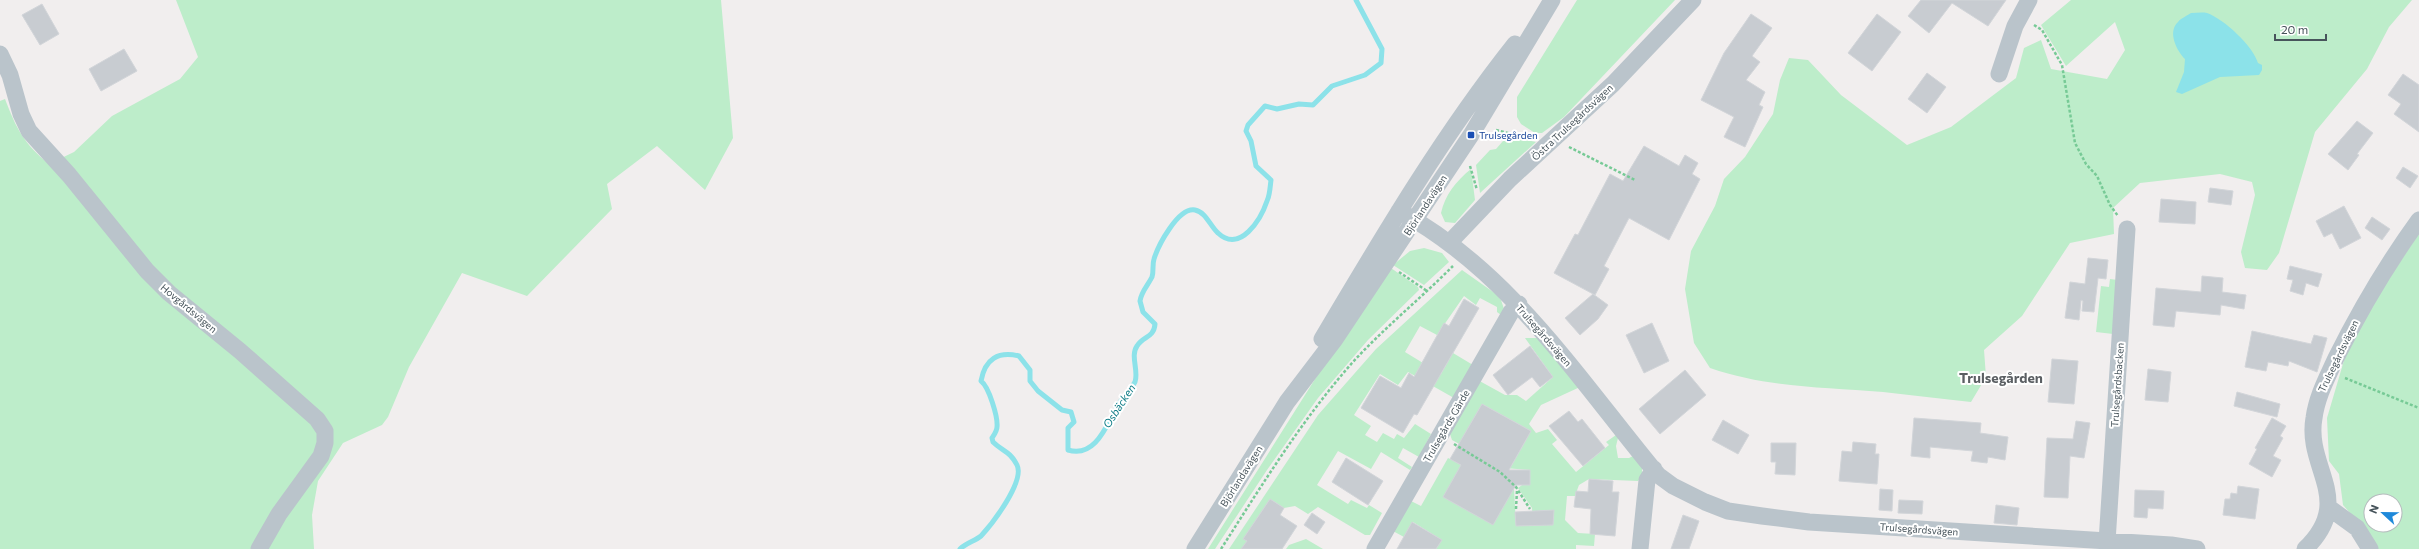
<svg xmlns="http://www.w3.org/2000/svg" width="2419" height="549" font-family="Commissioner,sans-serif">
<style>
.green{fill:#bdedca;fill-rule:evenodd}
.water{fill:#8ce2e9}
.lines{fill:none;stroke-linecap:round;stroke-linejoin:round}
.stream{stroke:#8ce2e9;stroke-width:5}
.building{fill:#c8ccd1;stroke:#d2d5d9}
.path{stroke:#77ca96;stroke-width:2.5;stroke-dasharray:3 2;stroke-linecap:butt}
.minor{stroke:#bac4cb;stroke-width:17}
.transit-dot{fill:#1a4fb4;stroke:#fff;stroke-width:1.5}
.labels{text-anchor:middle;stroke-width:4;stroke-linejoin:round;paint-order:stroke}
.street-label{font-size:10px;fill:#47545b;stroke:#fff}
.transit-label{font-size:10px;fill:#164399;stroke:#fff;text-anchor:start}
.water-label{font-size:11px;font-style:italic;fill:#117d87;stroke:#fff}
.district-label{font-size:14px;font-weight:bold;fill:#5b5f63;stroke:#fff}
</style>
<rect width="100%" height="100%" fill="#f1eeee"/>
<path class="green" d="M176 0H721L733 138 705 190 657 146 607 184 612 209 527 296 462 273 409 367 388 417 382 425 343 443 318 481 312 515 314 549H0V101L5 99C16 128 24 144 49 164L74 152 112 116 180 79 198 57Z
M1577 0H1675L1564 117 1542 133H1535L1521 124 1517 117V97Z
M2071 0H2412L2389 27 2367 69 2315 132 2279 253 2267 270 2245 268 2241 252 2255 195 2252 182 2220 174 2140 183 2113 208 2114 234 2070 243 2022 316 1984 350 1986 377 1971 402C1941 399 1912 395 1883 392 1822 387 1769 388 1710 368L1694 343 1685 289 1691 251 1715 206 1724 179 1745 157 1773 114 1780 80 1789 58 1808 60 1841 95 1907 145 1951 127 2016 78 2024 48 2041 40 2051 69 2107 79 2125 50 2115 22 2066 66 2041 25Z
M1503 135 1536 142 1480 193 1476 165 1490 150 1496 149 1503 141Z
M1471 169 1475 200 1455 223 1445 222 1441 213C1445 195 1456 181 1471 169Z
M2419 233V549H2376L2373 539 2343 505 2339 474 2329 461 2327 418 2345 357 2367 312ZM2371 501H2395V525H2371Z
M1424 248 1442 253 1449 262 1424 285 1393 265 1410 251Z
M1391 268 1418 287 1419 290 1368 340 1318 398 1267 470 1215 549H1208L1322 368Z
M1462 270 1496 294 1501 300 1504 309 1501 315 1497 312V307L1480 298 1476 305 1464 296 1437 335 1420 326 1405 352 1441 374 1453 353 1473 365 1454 398 1408 372 1398 385 1380 374 1354 415 1371 426 1365 435 1377 442 1383 433 1394 439 1397 434 1404 438 1415 424 1431 434 1419 457 1403 448 1398 458 1412 467 1410 470 1381 452 1371 469 1338 451 1317 485 1348 504 1351 500 1367 508 1369 505 1382 513 1370 535H1365L1318 507 1308 514 1295 506 1284 508 1270 499 1244 539 1259 549H1229L1318 415 1376 349Z
M2110 279 2118 280 2113 334 2096 332 2101 286 2109 287Z
M1525 338H1538L1580 387 1541 405 1529 424 1536 433 1548 429 1557 440 1552 444 1576 472 1609 445 1606 442 1616 435 1618 438 1616 446 1618 458H1629L1635 455 1642 467V475L1638 481 1589 479 1579 485 1575 496H1567L1565 520 1578 533 1595 534 1594 546 1576 545V549H1436L1442 540 1413 522 1404 537 1391 530 1409 500 1421 506 1448 458 1461 465 1466 456 1514 488 1516 526 1533 525 1532 508 1518 488 1522 485H1530V470L1505 468 1494 455 1512 465 1531 431 1482 404 1463 437 1472 451 1452 440 1450 434 1476 379 1505 395H1517L1526 401 1553 377Z
M1306 539 1323 549H1286L1289 545Z"/>
<path class="water" d="M2191 13C2196 13 2202 12 2207 13 2224 19 2253 46 2258 63L2262 65V70L2259 75 2220 77 2182 94 2176 92 2184 72 2185 59C2177 51 2167 32 2178 22 2181 18 2187 16 2191 13Z"/>
<g class="lines">
<path class="stream" d="M960 549C966 543 975 541 981 536 993 523 1025 481 1017 465 1010 451 1002 451 993 442L992 438C994 435 997 431 997 427 998 417 989 387 981 381 985 359 998 351 1019 356L1030 370V381L1038 391 1062 410 1071 412 1074 422 1068 428V450C1097 459 1108 421 1120 402 1125 395 1131 389 1135 382 1139 371 1130 356 1137 346 1143 336 1154 338 1155 324L1143 312 1140 301C1141 292 1148 285 1152 277 1154 271 1152 265 1154 259 1158 246 1178 207 1195 210 1206 212 1210 226 1218 233 1240 254 1261 219 1267 201 1270 195 1270 187 1271 180L1256 166 1251 141 1246 131 1248 125 1265 106 1277 109 1299 104 1313 105 1332 86 1365 75 1381 63 1382 49 1356 0"/>
</g>
<path class="building" d="M1921 0H2006L1988 26 1952 3 1929 33 1908 16Z
M42 4 59 34 40 45 22 15Z
M1751 14 1772 28 1752 56 1760 62 1746 80 1765 92 1759 105 1763 107 1745 147 1724 137 1734 117 1701 100 1724 53Z
M1877 14 1901 32 1872 71 1848 53Z
M124 49 137 71 101 91 89 69Z
M1927 73 1946 87 1927 113 1908 99Z
M2403 74 2419 85V132L2394 114 2401 104 2388 95Z
M2357 121 2373 133 2357 154 2359 155 2348 170 2328 154Z
M1644 146 1679 166 1685 155 1698 163 1692 174 1700 179 1669 240 1629 218 1604 266 1609 269 1595 295 1554 273 1575 234 1578 235 1610 174 1623 181Z
M2403 167 2418 176 2410 188 2396 178Z
M2210 188 2233 191 2231 205 2208 202Z
M2161 199 2196 202 2195 224 2159 222Z
M2344 206 2361 238 2340 249 2332 233 2324 237 2316 221Z
M2372 217 2390 229 2382 240 2365 228Z
M2088 258 2108 260 2106 279 2098 278 2094 312 2082 311 2083 301 2081 300 2079 320 2065 318 2070 282 2085 284Z
M2290 266 2322 274 2318 287 2306 283 2303 295 2290 291 2293 280 2287 279Z
M2202 276 2223 278 2222 292 2246 295 2244 309 2221 305 2220 315 2176 311 2174 327 2153 325 2156 288 2201 292Z
M1593 294 1608 305 1598 319 1580 335 1565 318Z
M1464 299 1479 308 1417 415 1414 414 1403 433 1361 408 1380 376 1401 388 1409 373 1414 377 1444 323 1449 326Z
M1652 323 1669 361 1644 373 1626 335Z
M2252 331 2311 344 2314 335 2327 338 2317 372 2289 361 2288 366 2268 362 2266 371 2245 367Z
M1530 346 1553 377 1540 387 1532 377 1508 395 1493 375Z
M2052 359 2078 361 2074 404 2048 402Z
M2148 369 2171 372 2168 402 2145 400Z
M1685 370 1706 395 1660 434 1639 409Z
M2237 392 2280 404 2277 417 2234 406Z
M1482 404 1531 431 1509 470H1530V485H1516L1493 525 1443 497 1461 465 1450 459Z
M1569 411 1578 422 1582 419 1605 448 1583 466 1549 426Z
M1914 418 1981 423 1980 433 2008 437 2005 460 1988 457 1987 463 1971 461 1973 451 1930 447V458L1911 456Z
M2272 418 2286 426 2280 436 2283 438 2273 456 2281 460 2272 477 2249 464 2257 449 2255 448Z
M1723 420 1749 435 1738 454 1712 440Z
M2076 421 2090 423 2084 458 2070 456 2068 498 2044 497 2047 438 2073 439Z
M1853 442 1876 444 1875 454H1879L1877 484 1839 481 1842 451 1852 452Z
M1771 443H1796L1795 475 1775 474 1776 462H1771Z
M1346 458 1383 481 1368 505 1332 482Z
M1589 479 1613 481 1612 492H1619L1615 536 1590 534 1591 509 1574 507 1576 491 1588 492Z
M2238 486 2259 489 2255 519 2223 515 2225 499H2230L2231 493 2237 494Z
M1880 489 1893 490 1892 511 1879 510Z
M2135 490 2164 491 2163 509 2148 508 2147 518 2134 517Z
M1270 499 1284 508 1280 515 1297 526 1282 549H1241L1247 541 1243 539Z
M1899 500 1923 501 1922 514 1898 513Z
M1996 505 2019 508 2017 525 1994 523Z
M1554 510 1553 525 1516 526 1515 512Z
M1312 513 1325 522 1317 534 1304 525Z
M1683 515 1699 521 1689 549H1671Z
M1412 522 1442 540 1436 549H1397Z"/>
<g class="lines">
<path class="path" d="M2034 25 2042 30 2062 65 2075 143 2086 164 2097 176 2110 205 2118 216
M1496 130 1530 139
M1569 147 1635 180
M1470 166 1477 190
M1399 272 1427 291
M2345 378 2419 408
M1454 444 1500 472 1516 487 1530 509
M1516 509 1517 490
M1221 549C1262 485 1301 421 1352 363 1383 329 1420 299 1453 266"/>
<path class="minor" d="M0 54 10 75 21 114 29 131 69 175 147 271 169 293 240 351 317 419 325 431V443L321 456 279 514 259 549
M1999 74 2015 26 2029 0
M1399 211C1510 271 1579 380 1658 475L1673 486 1705 502 1728 511 1762 516 1809 522 2171 545 2197 549
M1449 243 1510 179 1613 84 1693 0
M1322 339C1382 238 1442 136 1515 44
M2328 507 2357 528 2370 549
M2107 542 2127 229
M1195 549 1287 402 1335 339 1471 135 1552 0
M1375 549 1511 312 1519 304
M1640 549 1647 480 1654 469
M2305 549C2356 500 2305 468 2314 418 2317 396 2327 378 2336 358 2360 310 2387 264 2419 220"/>
</g>
<rect class="transit-dot" x="1467" y="131" width="8" height="8" rx="2"/>
<g class="labels">
<g class="street-label">
<text transform="translate(1572 122) rotate(-43)" y="4">Östra Trulsegårdsvägen</text>
<text transform="translate(1425 205) rotate(-57)" y="4">Björlandavägen</text>
<text transform="translate(189 308) rotate(40)" y="4">Hovgårdsvägen</text>
<text transform="translate(1544 335) rotate(49)" y="4">Trulsegårdsvägen</text>
<text transform="translate(2338 356) rotate(-64)" y="4">Trulsegårdsvägen</text>
<text transform="translate(2117 385) rotate(-86)" y="4">Trulsegårdsbacken</text>
<text transform="translate(1446 426) rotate(-60)" y="4">Trulsegårds Gärde</text>
<text transform="translate(1241 476) rotate(-58)" y="4">Björlandavägen</text>
<text transform="translate(1919 529) rotate(4)" y="4">Trulsegårdsvägen</text>
</g>
<g class="transit-label">
<text x="1479" y="139">Trulsegården</text>
</g>
<g class="water-label">
<text transform="translate(1119 406) rotate(-57)" y="4">Osbäcken</text>
</g>
<g class="district-label">
<text x="2001" y="383">Trulsegården</text>
</g>
</g>
<g transform="translate(2383 513) rotate(292)"><circle r="19" fill="#ffffff" stroke="#b5bbbd"/>
<path d="M0-3L7 15L0 10L-7 15Z" fill="#1f89da"/>
<text y="-6" font-size="11" font-weight="bold" text-anchor="middle" fill="#47545b">N</text>
</g>
<path d="M2275 34v6h51v-6" fill="none" stroke="#47545b" stroke-width="2"/>
<text x="2281" y="34" font-size="12" fill="#47545b" stroke="#ffffff" stroke-width="3" paint-order="stroke">20 m</text>
</svg>
